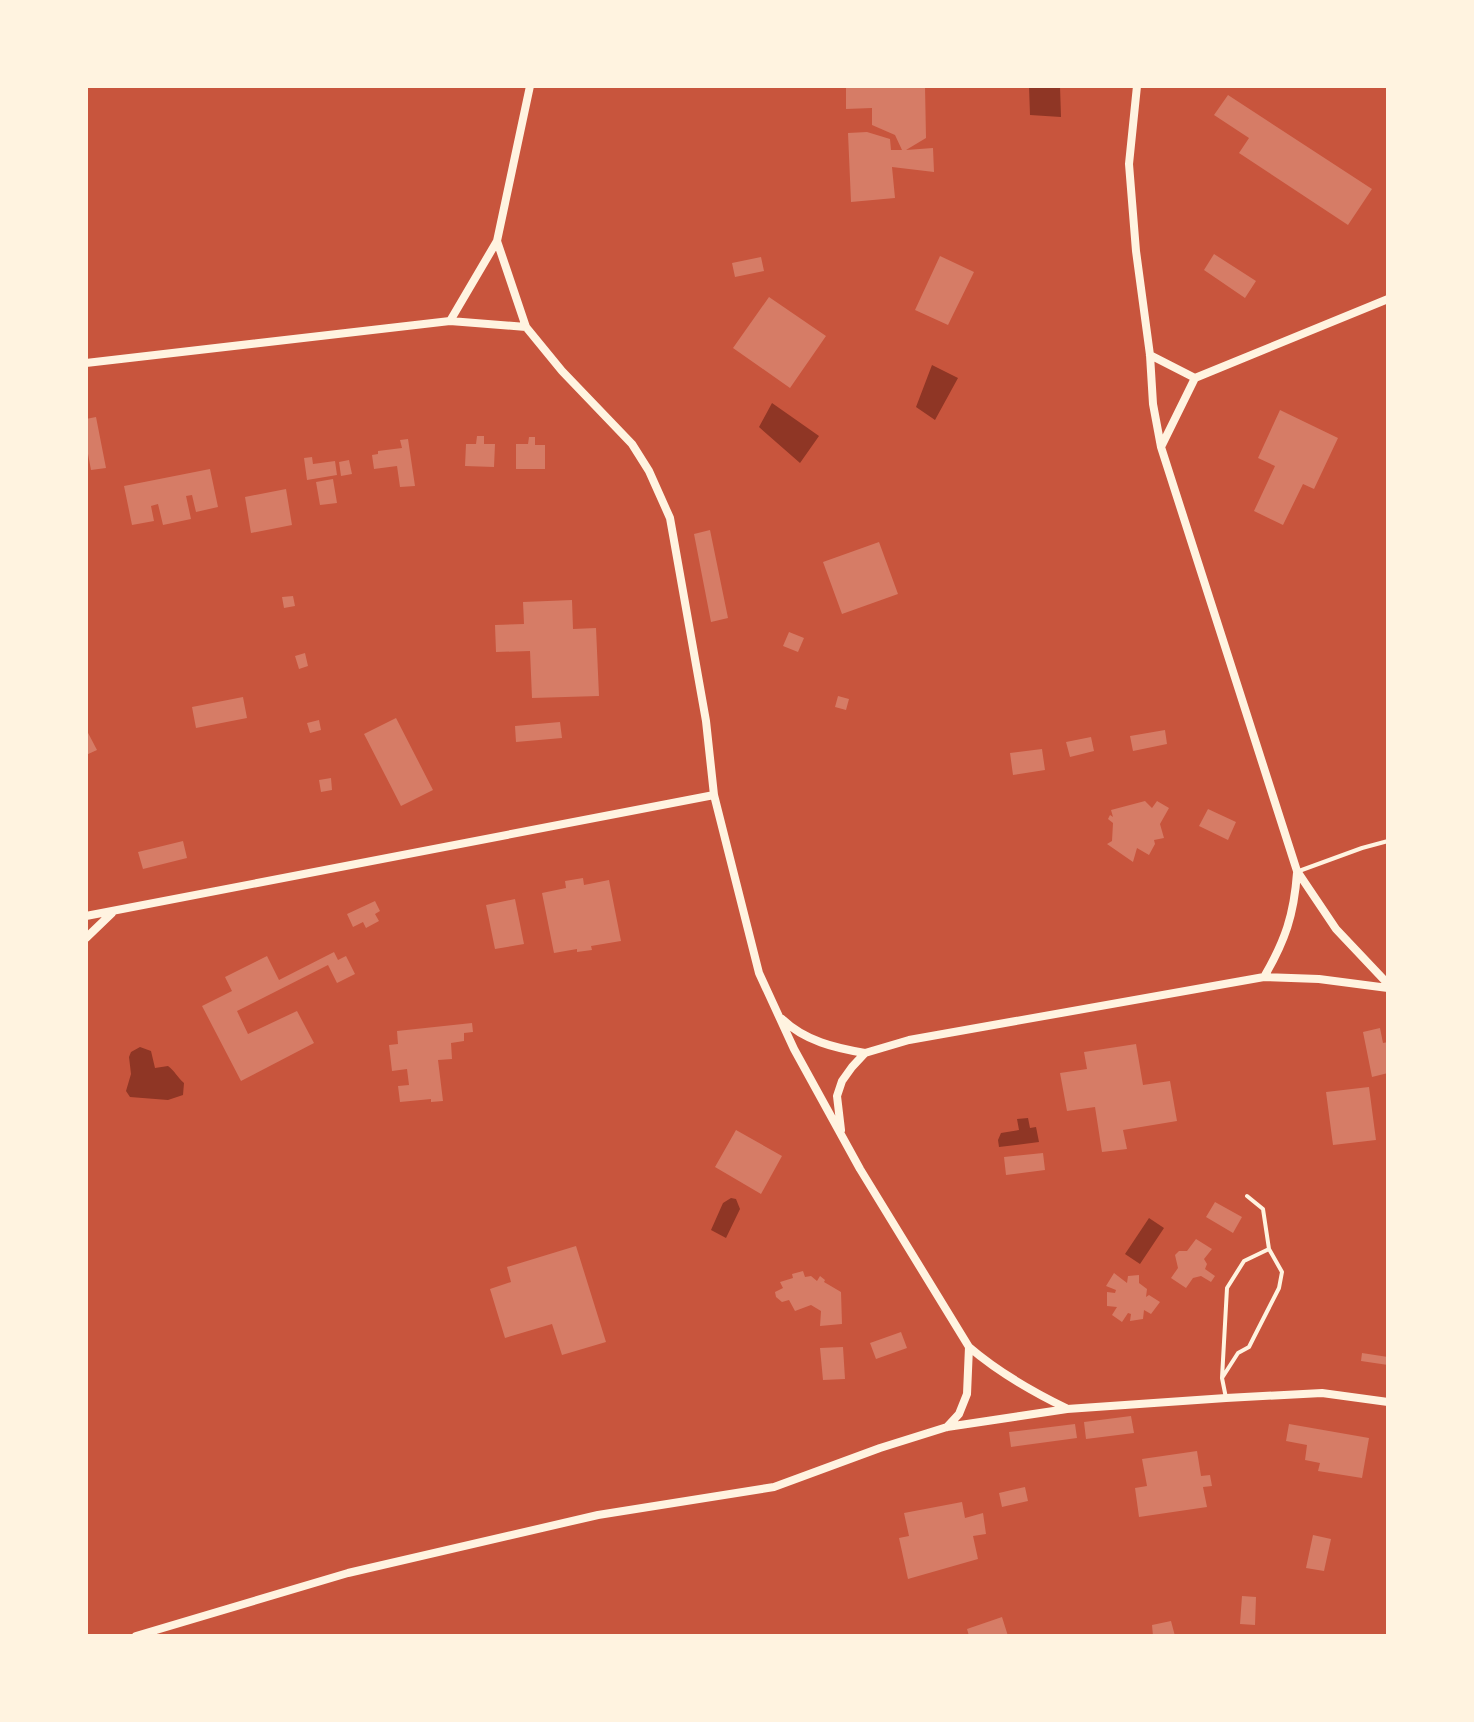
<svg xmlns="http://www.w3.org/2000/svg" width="1474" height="1722" font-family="'Source Sans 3',sans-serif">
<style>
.water{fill:#8f3625}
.building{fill:#d67c66}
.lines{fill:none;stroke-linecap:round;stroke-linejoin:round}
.service{stroke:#fff3e0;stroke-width:4}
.minor{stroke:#fff3e0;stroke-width:8}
</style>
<rect width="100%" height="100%" fill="#c8553d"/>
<path class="water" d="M1029 86H1060L1061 117 1030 115Z
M932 365 958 378 935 420 916 407Z
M772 403 819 436 800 463 759 427Z
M140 1047 151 1051 155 1068 168 1066C175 1071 177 1077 184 1083L183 1095 168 1100 130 1097 126 1091 131 1074 129 1057 131 1052Z
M1028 1118 1030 1128 1036 1127 1039 1142 999 1147 998 1140 1001 1133 1019 1130 1017 1119Z
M731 1198 736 1199 740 1209 726 1238 711 1230 723 1203Z
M1149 1218 1164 1228 1140 1264 1125 1254Z"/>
<path class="building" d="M846 86H925L926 138 906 150 933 148 934 172 892 167 895 198 851 202 848 133 867 132 890 139 891 150H902L895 135 872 125V108L846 109Z
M1228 95 1372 189 1348 225 1239 153 1249 138 1214 115Z
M1214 254 1256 281 1245 298 1204 270Z
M940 256 974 272 948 325 915 310Z
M761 257 764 271 735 277 732 263Z
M769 297 826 336 790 388 733 348Z
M1280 410 1338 438 1314 489 1303 484 1283 525 1254 511 1275 466 1258 458Z
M96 417 106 468 91 470 86 443V419Z
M477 436H484V444H495L494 467 465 466 466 444H476Z
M529 437H535V445H545V469H516V444H528Z
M408 439 415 486 400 487 397 466 374 469 372 455 378 454V451L402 448 400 440Z
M312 457 313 464 335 461 337 475 307 480 304 458Z
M349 460 352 474 341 476 339 462Z
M210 469 218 507 196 512 192 495 186 496 191 519 163 525 158 504 151 506 154 521 132 525 124 486Z
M333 479 337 503 320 505 316 482Z
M286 489 292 525 251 533 245 497Z
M710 530 728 618 711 622 694 534Z
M879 542 898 594 842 614 823 562Z
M293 596 295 606 284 608 282 597Z
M572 600 573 629 596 628 599 696 532 698 530 651 496 652 495 625 524 624 523 602Z
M789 632 804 638 798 652 783 646Z
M305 653 308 666 299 669 295 656Z
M838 696 849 699 846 710 835 707Z
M243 697 247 718 196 728 192 707Z
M396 718 433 790 401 806 364 734Z
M319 720 321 730 310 733 307 723Z
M560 722 562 738 516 742 515 726Z
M86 729 97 750 86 755Z
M1165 730 1167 744 1133 751 1130 736Z
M1091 737 1094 751 1070 757 1066 742Z
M1042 749 1045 770 1013 775 1010 753Z
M331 778 332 790 321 792 319 780Z
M1145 801 1152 808 1157 801 1169 808 1160 824 1164 838 1154 840 1155 844 1149 855 1137 848 1133 862 1107 844 1112 841 1113 823 1108 819 1110 815 1113 817 1111 810Z
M1208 809 1236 822 1228 840 1199 826Z
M183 841 187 858 143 869 138 852Z
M583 878 584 885 609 880 621 941 591 946 592 950 577 952V949L554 953 542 893 566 888 565 881Z
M515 899 524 944 495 949 486 905Z
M375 901 380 911 375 914 379 921 366 928 363 922 353 927 347 914Z
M334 952 338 960 346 956 355 974 337 983 328 965 237 1011 248 1034 297 1011 314 1043 241 1081 202 1006 232 991 225 977 267 956 279 980Z
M472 1023 473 1032 464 1033V1041L451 1043 452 1059 438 1060 443 1101 431 1102V1099L400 1102 398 1086 409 1085 407 1069 392 1071 389 1045 398 1044 397 1031Z
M1380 1028 1383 1043 1388 1042V1073L1372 1077 1363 1032Z
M1136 1044 1143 1085 1170 1081 1177 1121 1123 1130 1127 1149 1102 1152 1095 1107 1067 1111 1060 1073 1087 1069 1084 1052Z
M1369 1087 1376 1140 1333 1145 1326 1092Z
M736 1130 782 1156 761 1194 715 1167Z
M1043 1153 1045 1170 1006 1175 1004 1157Z
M1215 1202 1242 1217 1233 1233 1206 1217Z
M1196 1239 1212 1249 1204 1259 1207 1264 1205 1269 1215 1276 1211 1282 1201 1276 1193 1278 1186 1288 1171 1278 1178 1268 1175 1255 1179 1251H1187Z
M576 1246 606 1342 562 1355 552 1324 505 1338 490 1289 511 1282 507 1267Z
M803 1271 805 1277 811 1276 817 1281 820 1276 825 1280 824 1282 841 1292 842 1324 820 1326 821 1311 811 1305 795 1311 789 1300 782 1302 776 1297 775 1292 783 1288 780 1282 793 1278 792 1274Z
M1114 1273 1127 1283 1128 1276 1139 1275V1283L1147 1289 1146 1297 1149 1295 1160 1302 1151 1314 1144 1310 1143 1319 1130 1321 1131 1314 1128 1313 1122 1322 1112 1315 1117 1307 1107 1306V1292L1115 1293 1116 1290 1106 1286Z
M901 1332 907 1348 876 1359 870 1343Z
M843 1347 845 1379 823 1380 820 1348Z
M1362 1353 1388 1357V1365L1361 1361Z
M1131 1416 1134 1433 1086 1439 1084 1422Z
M1075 1424 1077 1438 1011 1447 1009 1432Z
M1289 1424 1369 1438 1362 1478 1318 1471 1320 1463 1305 1460 1307 1445 1286 1441Z
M1197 1451 1201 1476 1210 1475 1212 1486 1203 1487 1207 1507 1139 1517 1135 1488 1147 1486 1142 1459Z
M1025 1487 1028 1501 1002 1507 999 1493Z
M962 1502 965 1518 983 1513 986 1534 973 1536 978 1559 908 1579 899 1538 909 1536 904 1513Z
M1313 1535 1331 1539 1324 1571 1306 1568Z
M1242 1596 1256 1597 1255 1625 1240 1624Z
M1002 1617 1008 1636H969L967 1629Z
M1171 1621 1175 1636H1153L1152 1625Z"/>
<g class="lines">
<path class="service" d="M1299 871 1362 848 1388 841
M1247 1196 1263 1209 1269 1249 1282 1272 1279 1288 1253 1339 1249 1347 1238 1353 1222 1378 1227 1288 1244 1261 1269 1249
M1222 1378 1226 1398"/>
<path class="minor" d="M530 86 497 241 526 327 562 371 632 444 649 471 670 518 706 721 714 795 759 973 794 1049 860 1169 969 1347 967 1394 959 1414 947 1427
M1137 86 1129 164 1136 251 1150 355 1153 404 1161 447 1297 871 1336 929 1388 984
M450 321 497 241
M1150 355 1195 378
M86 363 450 321 526 327
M1162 445 1195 378 1388 299
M86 916 714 795
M86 938 112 913
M1264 977C1285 941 1294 915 1297 873
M782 1019C805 1041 835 1048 865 1053
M841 1130 837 1096 842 1081 852 1067 865 1053 909 1040 1264 977 1319 979 1388 988
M969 1347C998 1372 1031 1391 1066 1408
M136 1636 348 1573 598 1515 774 1487 880 1448 947 1427 1067 1409 1226 1398 1322 1393 1388 1402"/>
</g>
<rect width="1474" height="1722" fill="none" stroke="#fff3e0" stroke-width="176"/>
</svg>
